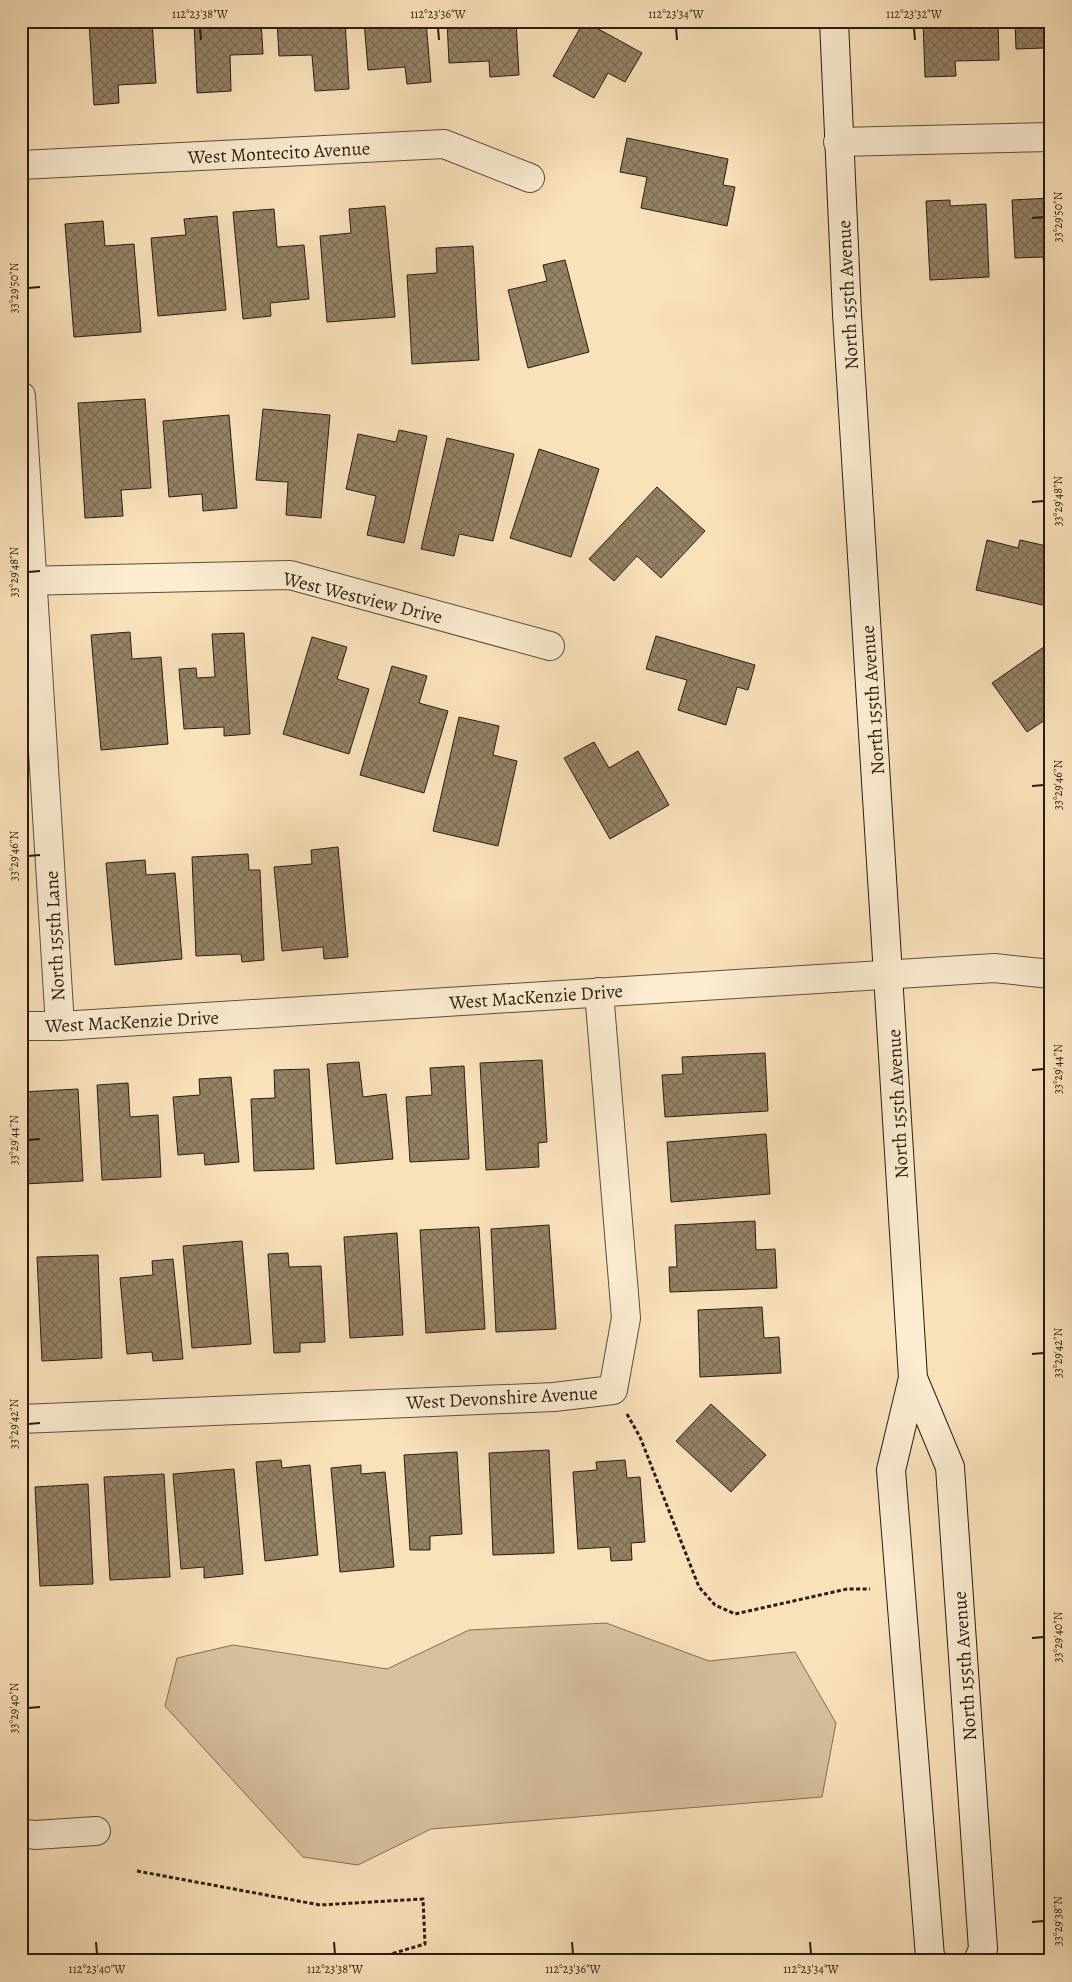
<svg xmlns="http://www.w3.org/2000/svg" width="1072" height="1982" font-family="Alegreya,serif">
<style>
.park{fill:#d6c09d;stroke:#806e55}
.building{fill:url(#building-cross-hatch);stroke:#291d0d}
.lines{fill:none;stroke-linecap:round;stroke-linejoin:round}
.street-casing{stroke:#5d4e38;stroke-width:30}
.secondary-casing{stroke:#291d0d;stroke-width:30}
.path{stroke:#291d0d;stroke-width:3;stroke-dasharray:4 2.5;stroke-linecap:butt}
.street{stroke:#fbecd2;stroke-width:28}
.secondary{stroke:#fbecd2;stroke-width:28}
.ticks{fill:none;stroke:#291d0d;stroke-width:2}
.labels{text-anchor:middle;stroke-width:4.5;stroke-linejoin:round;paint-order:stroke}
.street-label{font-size:19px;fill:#291d0d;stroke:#fbecd2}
.neatline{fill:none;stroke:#291d0d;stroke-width:2}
.ticks-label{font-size:12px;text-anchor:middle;fill:#291d0d}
</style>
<defs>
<pattern id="building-cross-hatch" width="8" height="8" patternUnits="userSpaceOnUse" patternTransform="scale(1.25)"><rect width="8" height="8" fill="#958367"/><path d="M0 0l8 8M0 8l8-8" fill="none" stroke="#7a6b53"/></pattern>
</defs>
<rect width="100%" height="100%" fill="#f9e1ba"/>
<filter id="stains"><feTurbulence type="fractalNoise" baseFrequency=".004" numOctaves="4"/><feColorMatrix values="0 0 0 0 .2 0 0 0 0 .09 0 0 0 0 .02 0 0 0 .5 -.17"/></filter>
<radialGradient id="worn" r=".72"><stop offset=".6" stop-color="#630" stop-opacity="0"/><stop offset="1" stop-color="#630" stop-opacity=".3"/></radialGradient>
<path class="park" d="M606 1623 709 1661 795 1652 836 1723 822 1797 431 1829 358 1865 303 1857 165 1706 177 1658 233 1645 387 1669 469 1630Z"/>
<path class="building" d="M89 21H152L156 83 118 85 119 103 94 105Z
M194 21H261L263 54 230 55 231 91 197 93Z
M277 21H345L349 89 315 91 312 55 279 56Z
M364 21H426L431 82 407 84 405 67 368 70Z
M447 21H516L519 75 490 77 489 61 449 63Z
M584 21 642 53 625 82 608 73 594 98 553 76Z
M923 21H998L999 60 955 61 956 76 925 77Z
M1015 21H1051V72H1045L1044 48 1016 49Z
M627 138 728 159 723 185 735 187 727 226 641 208 647 177 620 172Z
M1051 198V266H1044L1043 257 1015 258 1012 200Z
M950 200V206L986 204 989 277 930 280 926 201Z
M385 206 395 317 327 322 320 236 351 233 349 209Z
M274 209 277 247 304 245 309 299 270 303 271 316 243 319 233 212Z
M217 216 226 310 158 316 151 238 186 235 184 219Z
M103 221 105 246 134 244 141 332 74 337 65 224Z
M473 246 479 360 412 364 407 275 437 273 436 248Z
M565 260 589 352 528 368 508 290 547 281 543 265Z
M145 399 151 488 121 490 123 516 85 518 78 403Z
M263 409 330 415 321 518 286 515 288 482 256 480Z
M229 415 237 508 203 511 202 494 169 497 163 421Z
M399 430 427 436 404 543 367 535 376 496 346 489 358 434 396 442Z
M447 438 514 454 493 541 459 534 454 556 421 549Z
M539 449 599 469 571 557 510 538Z
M657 487 705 531 661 578 637 556 614 581 589 559Z
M987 540 1018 548 1020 540 1051 547V607L976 590Z
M130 632 132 659 161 657 168 744 101 750 91 635Z
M244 633 250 734 224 736V727L184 729 179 669 196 668 197 678 215 677 212 634Z
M656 636 755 665 748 690 737 687 726 725 678 710 687 680 646 669Z
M312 637 347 647 337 679 369 689 349 754 283 734Z
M1051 642V716L1027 732 992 683Z
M392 666 427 676 419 703 448 711 424 793 360 775Z
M459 717 499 726 493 755 517 761 498 846 433 831Z
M594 742 609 768 638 751 669 805 610 839 564 758Z
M338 847 348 957 324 959 323 947 282 951 274 867 312 864 311 850Z
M248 854 249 870H260L264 960 242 962 241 954 196 956 192 857Z
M145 860 146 875 175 873 182 959 115 965 106 863Z
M765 1053 768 1111 665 1117 662 1075 683 1074 682 1057Z
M542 1060 547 1142 538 1143 539 1167 486 1170 480 1063Z
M359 1062 363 1097 386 1094 393 1159 336 1164 327 1064Z
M464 1066 469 1159 410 1162 406 1097 432 1095 430 1068Z
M309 1069 314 1169 254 1171 251 1099 275 1098 274 1070Z
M231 1077 239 1162 205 1165 204 1153 178 1155 173 1097 200 1095 199 1079Z
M128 1083 130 1117 158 1115 161 1177 102 1180 97 1085Z
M78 1089 83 1181 23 1184 21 1092Z
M766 1134 770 1194 671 1202 667 1142Z
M755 1221 756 1250 775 1249 777 1288 670 1292 669 1267H677L675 1225Z
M549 1225 556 1329 496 1332 491 1229Z
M479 1227 485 1329 426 1333 420 1230Z
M397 1233 403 1335 350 1338 344 1237Z
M242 1241 251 1344 192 1348 183 1246Z
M288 1253 289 1267 321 1266 325 1342 300 1343V1352L274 1353 268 1254Z
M98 1255 102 1358 42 1361 37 1257Z
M173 1259 183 1359 153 1361 152 1352 127 1354 120 1278 153 1275 152 1261Z
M762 1307 764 1338 779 1337 781 1373 700 1377 698 1310Z
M711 1404 766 1455 731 1492 676 1441Z
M549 1450 554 1553 493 1555 489 1453Z
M457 1452 462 1534 430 1536V1550H410L404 1455Z
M281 1460 282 1468 310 1465 318 1555 265 1561 256 1462Z
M625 1460 627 1478 640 1477 645 1542 631 1543 632 1560 611 1561 610 1547 578 1549 573 1472 597 1470 596 1462Z
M361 1465V1474L385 1472 394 1567 340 1572 331 1468Z
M234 1469 243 1574 204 1578V1567L181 1569 173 1474Z
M164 1474 170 1577 110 1580 104 1477Z
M88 1484 93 1584 40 1586 35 1487Z
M1044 1568H1051V1604L1047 1605Z"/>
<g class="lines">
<defs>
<path id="street" d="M838 142 1051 137
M21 165 444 144 530 178
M21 396 60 1026
M21 581 290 575 550 646
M21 1026H60L994 968 1051 974
M21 1419 554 1397 613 1390 626 1318 599 992
M21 1833 35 1835 96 1831"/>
<path id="secondary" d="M834 21 847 314 913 1378 891 1470 930 1957 933 1961
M913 1378 950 1467 983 1949 978 1961"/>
</defs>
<use href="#street" class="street-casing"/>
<use href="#secondary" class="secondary-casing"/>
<path class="path" d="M627 1414 640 1437 699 1587 715 1605 735 1614 847 1589H870
M137 1871 320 1905 423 1899 425 1944 367 1961"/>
<use href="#street" class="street"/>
<use href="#secondary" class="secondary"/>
</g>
<path class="ticks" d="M200 28 201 40M438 28 439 40M676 28 677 40M914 28 915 40M1032 218 1044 217M28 288 40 287M1032 502 1044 501M28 572 40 571M1032 786 1044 785M28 856 40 855M1032 1070 1044 1069M28 1140 40 1139M1032 1354 1044 1353M28 1424 40 1423M1032 1638 1044 1637M28 1708 40 1707M1032 1922 1044 1921M96 1942 97 1954M334 1942 335 1954M572 1942 573 1954M810 1942 811 1954"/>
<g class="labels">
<g class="street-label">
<text transform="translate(279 152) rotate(-3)" y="7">West Montecito Avenue</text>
<text transform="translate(847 295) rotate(-93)" y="7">North 155th Avenue</text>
<text transform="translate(363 597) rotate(14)" y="7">West Westview Drive</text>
<text transform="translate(872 700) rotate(-94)" y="7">North 155th Avenue</text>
<text transform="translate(54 936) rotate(-93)" y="7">North 155th Lane</text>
<text transform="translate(536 996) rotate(-4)" y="7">West MacKenzie Drive</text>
<text transform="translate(132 1021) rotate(-3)" y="7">West MacKenzie Drive</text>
<text transform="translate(897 1104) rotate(-93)" y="7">North 155th Avenue</text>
<text transform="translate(502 1397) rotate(-3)" y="7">West Devonshire Avenue</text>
<text transform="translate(964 1666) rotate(-94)" y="7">North 155th Avenue</text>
</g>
</g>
<rect width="1072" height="1982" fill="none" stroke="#f9e1ba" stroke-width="55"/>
<rect x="28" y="28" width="1016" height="1926" class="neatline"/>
<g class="ticks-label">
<text x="200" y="18">112°23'38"W</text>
<text x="438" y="18">112°23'36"W</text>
<text x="676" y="18">112°23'34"W</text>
<text x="914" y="18">112°23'32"W</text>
<text transform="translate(1058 217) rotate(-90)" y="4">33°29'50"N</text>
<text transform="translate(14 288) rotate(-90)" y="4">33°29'50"N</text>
<text transform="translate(1058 501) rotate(-90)" y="4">33°29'48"N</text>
<text transform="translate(14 572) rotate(-90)" y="4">33°29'48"N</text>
<text transform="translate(1058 785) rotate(-90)" y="4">33°29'46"N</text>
<text transform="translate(14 856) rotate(-90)" y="4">33°29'46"N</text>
<text transform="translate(1058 1069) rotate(-90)" y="4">33°29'44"N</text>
<text transform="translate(14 1140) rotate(-90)" y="4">33°29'44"N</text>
<text transform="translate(1058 1353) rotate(-90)" y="4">33°29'42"N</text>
<text transform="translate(14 1424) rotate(-90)" y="4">33°29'42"N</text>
<text transform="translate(1058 1637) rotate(-90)" y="4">33°29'40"N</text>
<text transform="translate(14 1708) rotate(-90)" y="4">33°29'40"N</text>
<text transform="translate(1058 1921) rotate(-90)" y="4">33°29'38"N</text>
<text x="97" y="1973">112°23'40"W</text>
<text x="335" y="1973">112°23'38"W</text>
<text x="573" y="1973">112°23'36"W</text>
<text x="811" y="1973">112°23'34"W</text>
</g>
<rect width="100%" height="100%" filter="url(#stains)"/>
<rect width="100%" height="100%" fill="url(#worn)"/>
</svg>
